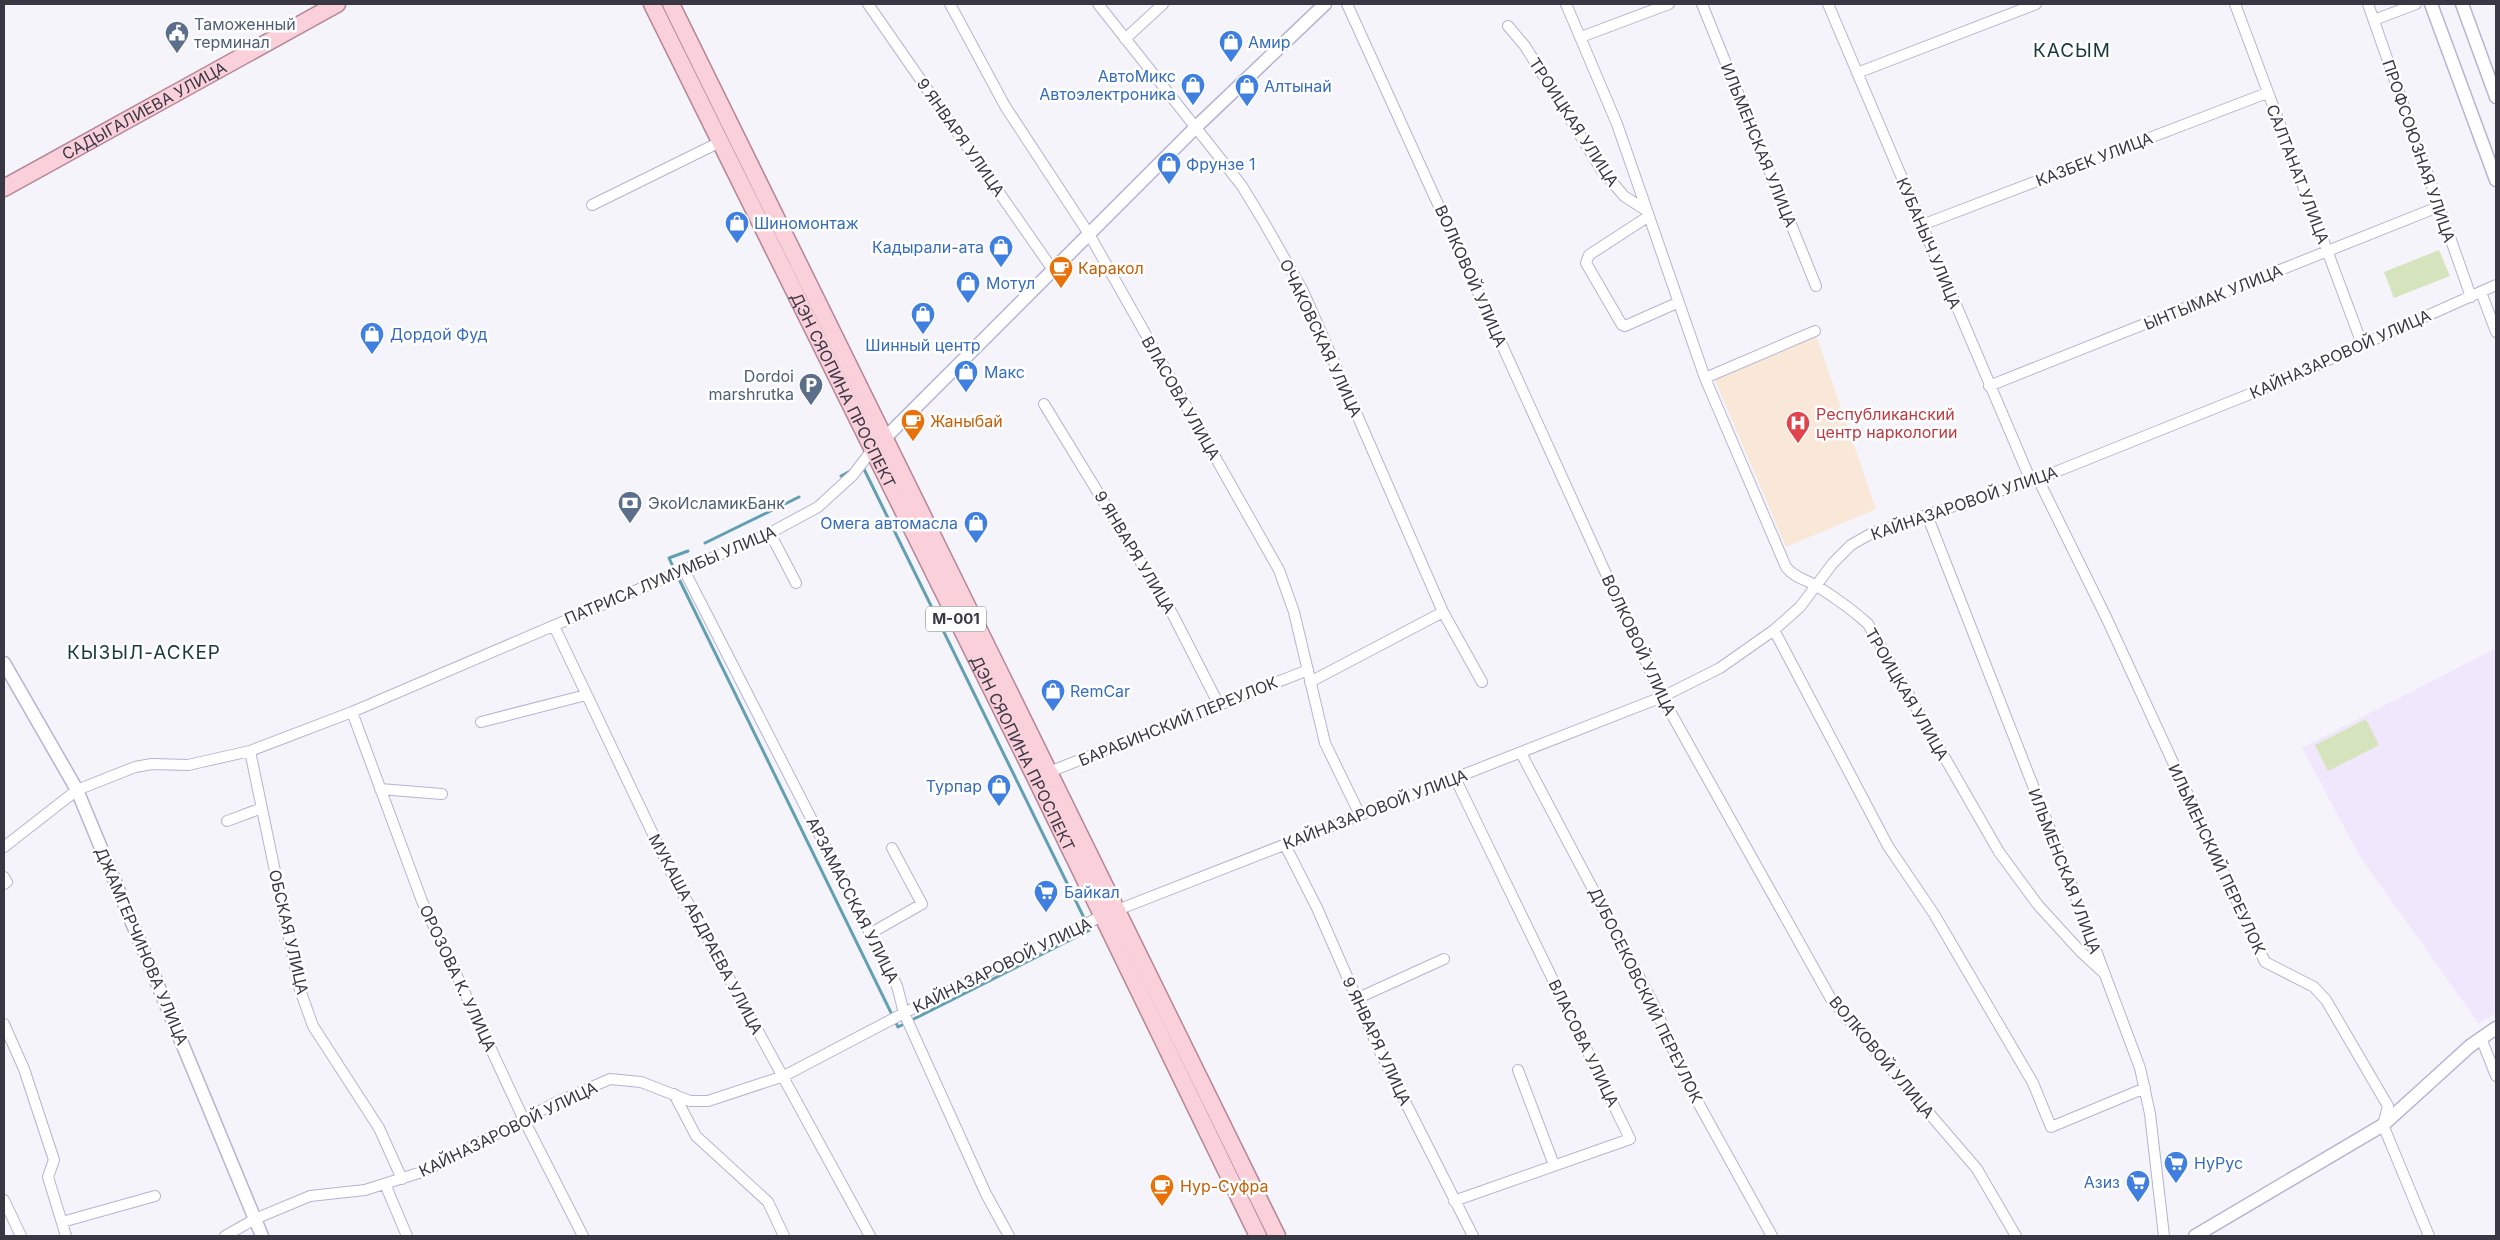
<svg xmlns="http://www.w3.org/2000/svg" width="2500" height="1240" font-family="Inter,sans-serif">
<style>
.industrial{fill:#f1e7fc}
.medical{fill:#f9e8d7}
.green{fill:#d5e4bd}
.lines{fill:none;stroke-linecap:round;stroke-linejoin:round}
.stream{stroke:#62a0b1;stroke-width:3}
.minor-casing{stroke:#b6b3d3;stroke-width:12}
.tertiary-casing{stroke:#b6b3d3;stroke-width:15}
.primary-casing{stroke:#b48696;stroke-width:19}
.minor{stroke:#fff;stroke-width:10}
.tertiary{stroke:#fff;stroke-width:12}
.primary{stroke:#fad0da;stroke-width:16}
.labels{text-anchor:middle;stroke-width:5;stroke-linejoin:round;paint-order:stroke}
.shield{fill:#fff;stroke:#74737c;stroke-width:1}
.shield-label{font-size:15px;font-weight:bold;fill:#393744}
.service-label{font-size:16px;fill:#4e5e75;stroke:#fff;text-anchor:start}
.shop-label{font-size:16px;fill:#366cbe;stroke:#fff;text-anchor:start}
.street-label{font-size:16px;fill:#393744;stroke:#fff}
.food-label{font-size:16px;fill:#c56008;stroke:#fff;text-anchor:start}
.health-label{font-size:16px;fill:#be3a42;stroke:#fff;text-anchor:start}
.quarter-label{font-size:19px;letter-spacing:1px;fill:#183a3f;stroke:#fff}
</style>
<rect width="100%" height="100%" fill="#f5f4fb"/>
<path class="industrial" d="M2496 648V1013L2479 1024 2359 855 2302 748Z"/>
<path class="medical" d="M1816 335 1876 509 1786 547 1714 378Z"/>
<path class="green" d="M2439 250 2450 276 2394 298 2384 272Z
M2366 719 2379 745 2328 771 2315 745Z"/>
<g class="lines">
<path class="stream" d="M841 476 852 470
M705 543 799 497
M674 569 669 558 688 551
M679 579 898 1027 1090 930 862 465"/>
<defs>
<path id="minor" d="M868 4 1053 270
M950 4 1005 106 1089 234 1279 570 1294 612 1325 743 1360 815
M1098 4 1242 186 1265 224 1303 291 1443 612 1482 682
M1347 4 1662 697 1831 999 1977 1169 2016 1236
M1566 4 1617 124 1705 378 1786 567C1794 578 1808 580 1820 588 1837 599 1853 610 1868 624L1999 852 2038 905 2080 951 2105 974
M1702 4 1816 286
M1828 4 2031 481
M2235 4 2362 344
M2368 4 2471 297
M2374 20 2416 4
M1508 26 1525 46 1601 169 1624 196 1647 211
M1581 37 1669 4
M1125 39 1163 4
M1857 73 2036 4
M592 205 720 142
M1649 216 1589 255 1586 263 1622 325 1625 326 1677 303
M1922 225 2267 93
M2481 292 2496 332
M1705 378 1815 331
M1989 386 2438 207
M1044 404 1173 615 1219 705
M2038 479 2106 617 2265 962 2314 987 2326 1000 2388 1106 2383 1125 2429 1236
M1927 515 2059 852 2140 1068 2150 1114 2164 1236
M770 533 796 583
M684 570 897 986 904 1013 986 1194 1009 1236
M554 626 671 872 870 1236
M1774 630 1888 846 1934 914 2033 1083 2051 1127 2145 1088
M1310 682 1443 612
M352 712 422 901 524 1120 583 1236
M481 722 586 695
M250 751 299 987 313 1026 379 1128 402 1179
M1521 753 1652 1001 1690 1088 1772 1236
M1049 772 1308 670
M380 789 442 794
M227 821 262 808
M1285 845 1317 908 1381 1054 1473 1236
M4 847 77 790 135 767 152 764 188 765 250 751 352 712 770 533 818 507 853 475 872 450
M4 877 7 882 4 884
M871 933 922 904 892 848
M1356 999 1444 959
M4 1024 24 1069 54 1160 48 1177 66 1236
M2481 1038 2496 1076
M1518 1070 1554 1165
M674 1094 696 1136 768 1202 784 1236
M385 1184 407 1236
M4 1200 21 1236
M1454 1201 1630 1139 1455 778
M62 1222 155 1196
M225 1236 255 1219 310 1196 365 1190 425 1171 555 1103 610 1079 641 1082 690 1101H708L784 1076 904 1013 1102 916 1662 697 1720 668 1774 630 1800 607 1833 563 1851 545 1872 533 2048 475 2270 386 2496 285"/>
<path id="tertiary" d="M2431 4 2496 180
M2462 4 2496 97
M880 443 1196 127 1325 4
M4 663 77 790 262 1236
M2195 1236 2383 1125 2470 1046 2496 1028"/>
<g id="primary">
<path id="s1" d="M652 4 1036 779 1258 1236"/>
<path d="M671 4 1277 1236"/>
<path id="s2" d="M4 188 337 4"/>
</g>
</defs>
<use href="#minor" class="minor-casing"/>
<use href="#tertiary" class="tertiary-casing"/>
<use href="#primary" class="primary-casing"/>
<use href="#minor" class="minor"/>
<use href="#tertiary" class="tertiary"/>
<use href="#primary" class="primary"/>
</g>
<defs>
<symbol id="civic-pin" viewBox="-11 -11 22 30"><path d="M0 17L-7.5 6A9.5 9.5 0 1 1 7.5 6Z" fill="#5c6f8a" stroke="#fff"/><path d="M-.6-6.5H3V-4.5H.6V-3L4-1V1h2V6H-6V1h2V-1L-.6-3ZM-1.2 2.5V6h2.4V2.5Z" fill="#fff"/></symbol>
<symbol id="shop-pin" viewBox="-11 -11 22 30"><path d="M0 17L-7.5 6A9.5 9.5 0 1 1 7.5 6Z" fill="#3f7fe0" stroke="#fff"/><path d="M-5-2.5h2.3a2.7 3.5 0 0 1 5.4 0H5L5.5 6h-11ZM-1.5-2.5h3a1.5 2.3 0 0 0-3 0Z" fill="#fff"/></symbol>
<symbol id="cafe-pin" viewBox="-11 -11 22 30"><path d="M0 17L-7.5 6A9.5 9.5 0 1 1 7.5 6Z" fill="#e8710a" stroke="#fff"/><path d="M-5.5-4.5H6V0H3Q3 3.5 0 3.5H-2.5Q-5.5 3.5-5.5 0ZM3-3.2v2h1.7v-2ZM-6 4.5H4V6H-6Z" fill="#fff"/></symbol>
<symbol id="parking-pin" viewBox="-11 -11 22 30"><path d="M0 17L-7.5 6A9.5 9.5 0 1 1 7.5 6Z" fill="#5c6f8a" stroke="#fff"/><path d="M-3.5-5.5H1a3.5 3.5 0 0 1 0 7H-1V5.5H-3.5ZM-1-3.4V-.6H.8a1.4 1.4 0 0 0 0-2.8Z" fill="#fff"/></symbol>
<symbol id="hospital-pin" viewBox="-11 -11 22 30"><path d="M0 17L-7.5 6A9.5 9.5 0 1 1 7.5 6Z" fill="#e0444e" stroke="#fff"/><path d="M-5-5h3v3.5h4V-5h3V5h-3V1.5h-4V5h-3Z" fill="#fff"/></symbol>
<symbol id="bank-pin" viewBox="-11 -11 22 30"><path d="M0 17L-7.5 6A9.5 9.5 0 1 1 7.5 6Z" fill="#5c6f8a" stroke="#fff"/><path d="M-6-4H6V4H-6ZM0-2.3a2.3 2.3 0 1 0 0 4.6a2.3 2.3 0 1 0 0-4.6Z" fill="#fff"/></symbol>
<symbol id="supermarket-pin" viewBox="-11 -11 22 30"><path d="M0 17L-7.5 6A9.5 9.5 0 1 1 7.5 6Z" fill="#3f7fe0" stroke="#fff"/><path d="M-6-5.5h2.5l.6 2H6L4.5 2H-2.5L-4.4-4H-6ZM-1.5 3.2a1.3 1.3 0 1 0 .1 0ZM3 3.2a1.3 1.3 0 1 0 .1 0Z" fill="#fff"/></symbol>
</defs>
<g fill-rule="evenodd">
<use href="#civic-pin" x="163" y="19" width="28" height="38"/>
<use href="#shop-pin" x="1217" y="28" width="28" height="38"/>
<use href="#shop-pin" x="1179" y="71" width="28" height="38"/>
<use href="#shop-pin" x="1233" y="72" width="28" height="38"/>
<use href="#shop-pin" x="1155" y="150" width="28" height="38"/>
<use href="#shop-pin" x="723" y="209" width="28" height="38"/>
<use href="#shop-pin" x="987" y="233" width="28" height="38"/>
<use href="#cafe-pin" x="1047" y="254" width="28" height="38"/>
<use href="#shop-pin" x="954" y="269" width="28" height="38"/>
<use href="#shop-pin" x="909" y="300" width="28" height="38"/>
<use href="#shop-pin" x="358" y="320" width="28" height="38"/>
<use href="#shop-pin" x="952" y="358" width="28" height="38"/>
<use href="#parking-pin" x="797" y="371" width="28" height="38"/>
<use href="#cafe-pin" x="899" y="407" width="28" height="38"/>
<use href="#hospital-pin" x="1784" y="409" width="28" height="38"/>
<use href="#bank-pin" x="616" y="489" width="28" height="38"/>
<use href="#shop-pin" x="962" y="509" width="28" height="38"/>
<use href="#shop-pin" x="1039" y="677" width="28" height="38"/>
<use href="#shop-pin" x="985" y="772" width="28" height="38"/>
<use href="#supermarket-pin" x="1032" y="878" width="28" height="38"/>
<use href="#supermarket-pin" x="2162" y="1149" width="28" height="38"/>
<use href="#supermarket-pin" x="2124" y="1168" width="28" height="38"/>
<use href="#cafe-pin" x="1148" y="1172" width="28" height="38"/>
</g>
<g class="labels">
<rect class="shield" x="926" y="606.5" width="60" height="25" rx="4"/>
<g class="shield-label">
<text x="956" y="624">M-001</text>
</g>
<g class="service-label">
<text x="194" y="30">Таможенный<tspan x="194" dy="18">терминал</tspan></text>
<text x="794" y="382" text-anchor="end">Dordoi<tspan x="794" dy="18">marshrutka</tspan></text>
<text x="648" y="509">ЭкоИсламикБанк</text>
</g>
<g class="shop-label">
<text x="1248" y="48">Амир</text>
<text x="1176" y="82" text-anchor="end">АвтоМикс<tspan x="1176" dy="18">Автоэлектроника</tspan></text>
<text x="1264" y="92">Алтынай</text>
<text x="1186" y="170">Фрунзе 1</text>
<text x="754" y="229">Шиномонтаж</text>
<text x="984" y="253" text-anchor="end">Кадырали-ата</text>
<text x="986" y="289">Мотул</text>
<text x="390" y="340">Дордой Фуд</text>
<text x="923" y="351" text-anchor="middle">Шинный центр</text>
<text x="984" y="378">Макс</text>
<text x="958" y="529" text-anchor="end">Омега автомасла</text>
<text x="1070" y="697">RemCar</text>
<text x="982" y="792" text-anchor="end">Турпар</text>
<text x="1064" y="898">Байкал</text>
<text x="2194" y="1169">НуРус</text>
<text x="2120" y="1188" text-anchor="end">Азиз</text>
</g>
<g class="street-label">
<text dy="6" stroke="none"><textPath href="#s2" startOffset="160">САДЫГАЛИЕВА УЛИЦА</textPath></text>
<text transform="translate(1574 122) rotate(57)" y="6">ТРОИЦКАЯ УЛИЦА</text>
<text transform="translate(961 137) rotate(55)" y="6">9 ЯНВАРЯ УЛИЦА</text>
<text transform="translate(1759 145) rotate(68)" y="6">ИЛЬМЕНСКАЯ УЛИЦА</text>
<text transform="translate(2419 151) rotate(71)" y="6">ПРОФСОЮЗНАЯ УЛИЦА</text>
<text transform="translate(2094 159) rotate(-21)" y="6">КАЗБЕК УЛИЦА</text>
<text transform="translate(2298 174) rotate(69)" y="6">САЛТАНАТ УЛИЦА</text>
<text transform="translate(1929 243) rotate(67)" y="6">КУБАНЫЧ УЛИЦА</text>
<text transform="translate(1471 276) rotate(66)" y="6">ВОЛКОВОЙ УЛИЦА</text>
<text transform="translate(2213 297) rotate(-22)" y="6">ЫНТЫМАК УЛИЦА</text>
<text transform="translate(1321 338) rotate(65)" y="6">ОЧАКОВСКАЯ УЛИЦА</text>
<text transform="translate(2340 354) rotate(-24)" y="6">КАЙНАЗАРОВОЙ УЛИЦА</text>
<text dy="6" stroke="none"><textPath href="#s1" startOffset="431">ДЭН СЯОПИНА ПРОСПЕКТ</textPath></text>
<text transform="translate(1181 398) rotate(60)" y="6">ВЛАСОВА УЛИЦА</text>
<text transform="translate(1964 503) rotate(-19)" y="6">КАЙНАЗАРОВОЙ УЛИЦА</text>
<text transform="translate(1135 552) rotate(59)" y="6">9 ЯНВАРЯ УЛИЦА</text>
<text transform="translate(670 575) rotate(-23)" y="6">ПАТРИСА ЛУМУМБЫ УЛИЦА</text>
<text transform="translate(1639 645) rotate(65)" y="6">ВОЛКОВОЙ УЛИЦА</text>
<text transform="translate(1907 694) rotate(60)" y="6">ТРОИЦКАЯ УЛИЦА</text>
<text transform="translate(1178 721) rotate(-22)" y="6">БАРАБИНСКИЙ ПЕРЕУЛОК</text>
<text dy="6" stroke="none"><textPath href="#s1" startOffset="836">ДЭН СЯОПИНА ПРОСПЕКТ</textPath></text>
<text transform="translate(1375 809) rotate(-21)" y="6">КАЙНАЗАРОВОЙ УЛИЦА</text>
<text transform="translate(2217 859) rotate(65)" y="6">ИЛЬМЕНСКИЙ ПЕРЕУЛОК</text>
<text transform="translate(2065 871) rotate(69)" y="6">ИЛЬМЕНСКАЯ УЛИЦА</text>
<text transform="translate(853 900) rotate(63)" y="6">АРЗАМАССКАЯ УЛИЦА</text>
<text transform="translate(289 932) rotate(77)" y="6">ОБСКАЯ УЛИЦА</text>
<text transform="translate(706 934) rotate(62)" y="6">МУКАША АБДРАЕВА УЛИЦА</text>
<text transform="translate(142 946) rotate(67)" y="6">ДЖАМГЕРЧИНОВА УЛИЦА</text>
<text transform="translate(1002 965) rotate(-26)" y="6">КАЙНАЗАРОВОЙ УЛИЦА</text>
<text transform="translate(458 978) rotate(65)" y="6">ОРОЗОВА К. УЛИЦА</text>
<text transform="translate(1646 995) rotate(64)" y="6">ДУБОСЕКОВСКИЙ ПЕРЕУЛОК</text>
<text transform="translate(1377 1041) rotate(65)" y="6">9 ЯНВАРЯ УЛИЦА</text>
<text transform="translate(1584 1043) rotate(64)" y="6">ВЛАСОВА УЛИЦА</text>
<text transform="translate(1882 1057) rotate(50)" y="6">ВОЛКОВОЙ УЛИЦА</text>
<text transform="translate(508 1129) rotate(-26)" y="6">КАЙНАЗАРОВОЙ УЛИЦА</text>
</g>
<g class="food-label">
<text x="1078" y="274">Каракол</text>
<text x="930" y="427">Жаныбай</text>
<text x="1180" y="1192">Нур-Суфра</text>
</g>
<g class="health-label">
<text x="1816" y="420">Республиканский<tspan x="1816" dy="18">центр наркологии</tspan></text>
</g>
<g class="quarter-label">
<text x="2072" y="57">КАСЫМ</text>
<text x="144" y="659">КЫЗЫЛ-АСКЕР</text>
</g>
</g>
<rect width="2500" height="1240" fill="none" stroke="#393744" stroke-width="10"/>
</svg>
